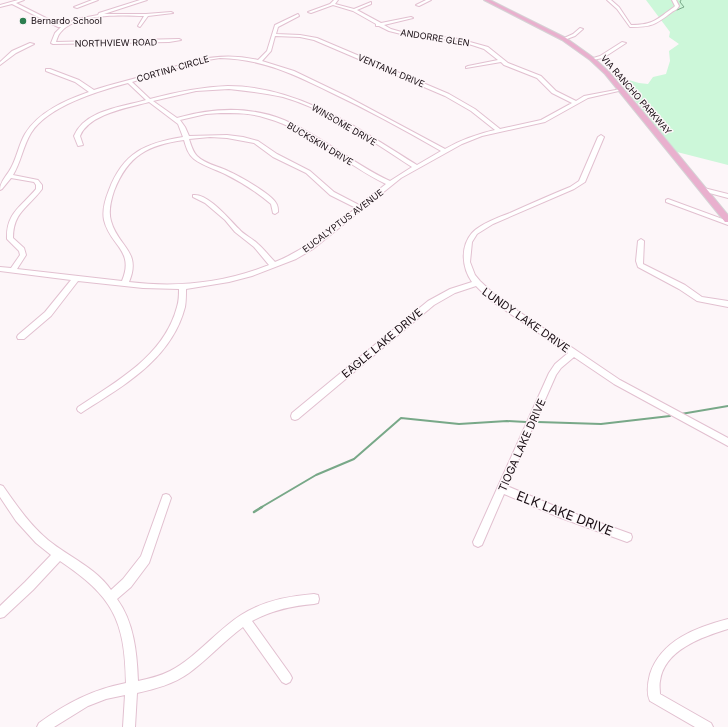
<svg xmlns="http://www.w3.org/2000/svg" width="728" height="727" font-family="Inter,sans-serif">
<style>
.green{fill:#ccf7d9}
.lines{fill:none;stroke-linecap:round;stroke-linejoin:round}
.stream-far2{stroke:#78a888;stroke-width:1}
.stream-far1{stroke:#78a888;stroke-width:2}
.stream{stroke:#78a888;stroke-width:2.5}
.minor-casing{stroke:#e2c0d0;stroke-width:2}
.major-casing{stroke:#d5d3d5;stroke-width:2}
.minor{fill:#fff;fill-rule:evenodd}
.major{fill:#e9b0ce;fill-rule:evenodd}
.poi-dot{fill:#2c7e50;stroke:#fdf6f9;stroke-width:1.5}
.labels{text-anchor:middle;stroke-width:3;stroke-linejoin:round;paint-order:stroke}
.far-poi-label{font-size:9px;fill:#180d13;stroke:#fdf6f9;text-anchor:start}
.far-street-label{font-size:9px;fill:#180d13;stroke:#fdf6f9}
.street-label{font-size:11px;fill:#180d13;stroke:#fdf6f9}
.near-street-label{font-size:13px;fill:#180d13;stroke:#fdf6f9}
</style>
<rect width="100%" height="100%" fill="#fdf6f9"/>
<path class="green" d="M646 0H728V165L677 152 615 76 639 83 648 84 653 77 666 74 670 61 669 51 679 44 669 37 670 32Z"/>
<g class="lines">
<path class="stream-far2" d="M677 10 684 7 680 2 681 0"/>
<path class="stream-far1" d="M681 414 728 406
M538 422 601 424 670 416
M260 508 316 475 354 459 401 418 459 424 507 421 526 422"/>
<path class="stream" d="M254 512 262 507"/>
<defs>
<path id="minor" d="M18 0H24L16 3 60 25H64L77 19 98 15 99 13 140 0H147L104 14H146L171 12 173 13 148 16 140 27 138 26 144 16C121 15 75 13 60 33 58 35 57 39 56 42L179 39 181 40 169 42 53 44 51 43 55 33 61 27H58L12 4 0 7V5Z
M92 0H98L77 8 74 7Z
M334 0H338L335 4 354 9 371 2V4L357 10 381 23 411 17 413 18 384 25 391 29 405 33 459 39 488 47 508 63 541 76 556 91 576 101 584 96 621 89 623 90 588 98 545 122 482 136 462 144 401 178 313 249 296 259 252 276 229 282 186 289C186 295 186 301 185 307 172 358 125 385 84 411L81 413 78 411 77 409 78 407C117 381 164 356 177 307 179 301 179 295 179 289L143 288 78 281 51 316 24 339H18L17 337 18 335 45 312 71 280 0 271V267L11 268 20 255 19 251 7 239C6 213 21 207 36 189V185L34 182 11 178 2 189 0 190C0 181 7 176 11 168 17 157 19 144 25 134 38 112 66 100 89 92L75 82 46 71V69H50L79 80 94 90C112 84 131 80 150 74 190 63 215 50 258 60L267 51 275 25 298 14 299 16 278 27 276 34 300 35 317 38 449 94 475 109 500 129 541 120 572 103 552 93 537 78 504 65 501 62 466 68V67L468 66 498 60 484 49 475 46 459 41 405 35 389 31 379 26H376V24L353 11 333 5 311 13 308 12 330 4ZM275 36 300 37 314 40 445 96 471 111 495 130C477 134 461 140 445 149L348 97 294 71 262 61 271 51ZM220 58C262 59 293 74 330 92 368 110 405 130 441 151L417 165C359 129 299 86 228 86 202 87 176 92 150 99L132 82 201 61ZM128 83 146 100C122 107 85 110 74 136L78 146 83 145 80 136C89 114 127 108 149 102L178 124 183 137C145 143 123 153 109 190 105 200 102 210 104 220 110 246 135 250 122 281L17 269 26 255 24 248 13 238C13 212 28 208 42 189V185L38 180 13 175C21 162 23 146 31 133 48 106 98 91 128 83ZM229 89C247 91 265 93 283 97 329 110 373 142 412 167L390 181C353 164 322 136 284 120 250 106 212 108 177 118L153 101 196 91ZM221 113C236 113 252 113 266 118 310 130 346 165 386 184L359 205 334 192 310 171 277 154 258 141 243 137 227 135 189 136 185 127 180 120 206 114ZM210 137 227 138 254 143 273 157 306 173 330 195 356 208C328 230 307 249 275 262 269 256 264 249 258 244 252 238 244 235 239 229 229 219 208 193 193 195V197L205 203 225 220 235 232 254 247 269 265C224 283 177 288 129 282 142 251 118 247 111 221 108 211 111 200 114 191 128 155 148 145 184 140 186 147 188 154 194 159 203 166 215 169 225 174 241 182 257 192 271 204L273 213 275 214 278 212C278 209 278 206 276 203 270 193 239 176 228 171 218 166 205 164 197 156 193 152 191 145 189 139Z
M426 0H431L419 6 416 5Z
M607 0H611L619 7 631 25C654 25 657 19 674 7L675 6 672 0H676L679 6C677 10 675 10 672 12 655 25 652 27 630 27L617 9Z
M580 28 583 29 575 36 564 40 562 39 573 34Z
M622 42 626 43 603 58 592 60 590 59 600 56Z
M30 43 34 44 16 53 0 65V62L12 51Z
M601 135 604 137 585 182 574 189 493 224 477 234 472 242 470 262 475 275 480 281 496 296 620 380 728 438V446L614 384 574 357 561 368 556 375 507 486 562 509 631 534 632 537 631 540 627 542 561 518 504 494 482 545 478 547 474 545 473 542 549 373 555 364 568 353 490 300 476 286 455 293 434 305 298 419 295 420 292 419 291 416 292 413 428 301 450 289 472 282C462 268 460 247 472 233 480 224 499 217 510 213 530 204 550 195 570 187L579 181 598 137Z
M704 188 728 194V198L702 191 701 190Z
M668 199 728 221V225L666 202V200Z
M641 239 644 241 643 264 685 285 702 297 728 301V307L697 301 679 289 638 267 636 261 638 241Z
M0 485 3 486C17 506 30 525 48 540 69 557 96 568 111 590L123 579 141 556 163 495 166 494 169 495 171 498 149 563 131 587 117 599C134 622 137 653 138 681 148 679 160 676 170 671 197 657 216 631 241 615 263 601 288 596 314 594L318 595 319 599 318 603 314 604C292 606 272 610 252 621L290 674 292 678 290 682 286 684 282 682 243 627C224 641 208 659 189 673 174 684 155 689 137 693L135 727H123L125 695 106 699 88 706 54 727H37L39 723C67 703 91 690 126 683 125 619 112 596 60 561L33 590 4 617 0 618V606L25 582 51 555 36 543 16 521 0 497Z
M728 619V629C702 637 664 650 660 681 659 685 660 690 660 694L711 723 713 727H695L650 701C646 693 648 682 650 674 661 640 697 627 728 619Z"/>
<path id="major" d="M484 0H490L566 38 594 58 609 72 649 119 728 215V222H725L605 74 590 60 562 40Z"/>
</defs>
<use href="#minor" class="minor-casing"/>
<use href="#major" class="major-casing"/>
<use href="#minor" class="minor"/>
<use href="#major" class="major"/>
</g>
<circle class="poi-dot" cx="23" cy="21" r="4"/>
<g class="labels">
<g class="far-poi-label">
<text x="31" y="24">Bernardo School</text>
</g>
<g class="far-street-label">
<text transform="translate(435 38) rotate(9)" y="3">ANDORRE GLEN</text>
<text transform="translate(116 43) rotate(-1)" y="3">NORTHVIEW ROAD</text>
<text transform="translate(173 69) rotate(-16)" y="3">CORTINA CIRCLE</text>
<text transform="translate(391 71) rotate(23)" y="3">VENTANA DRIVE</text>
<text transform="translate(636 95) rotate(49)" y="3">VIA RANCHO PARKWAY</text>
<text transform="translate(344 125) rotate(30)" y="3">WINSOME DRIVE</text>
<text transform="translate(320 144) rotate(31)" y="3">BUCKSKIN DRIVE</text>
<text transform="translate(343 221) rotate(-37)" y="3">EUCALYPTUS AVENUE</text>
</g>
<g class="street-label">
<text transform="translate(526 320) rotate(35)" y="4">LUNDY LAKE DRIVE</text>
<text transform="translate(382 343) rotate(-40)" y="4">EAGLE LAKE DRIVE</text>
<text transform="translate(522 445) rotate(-66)" y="4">TIOGA LAKE DRIVE</text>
</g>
<g class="near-street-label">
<text transform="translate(565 513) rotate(21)" y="5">ELK LAKE DRIVE</text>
</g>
</g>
</svg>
